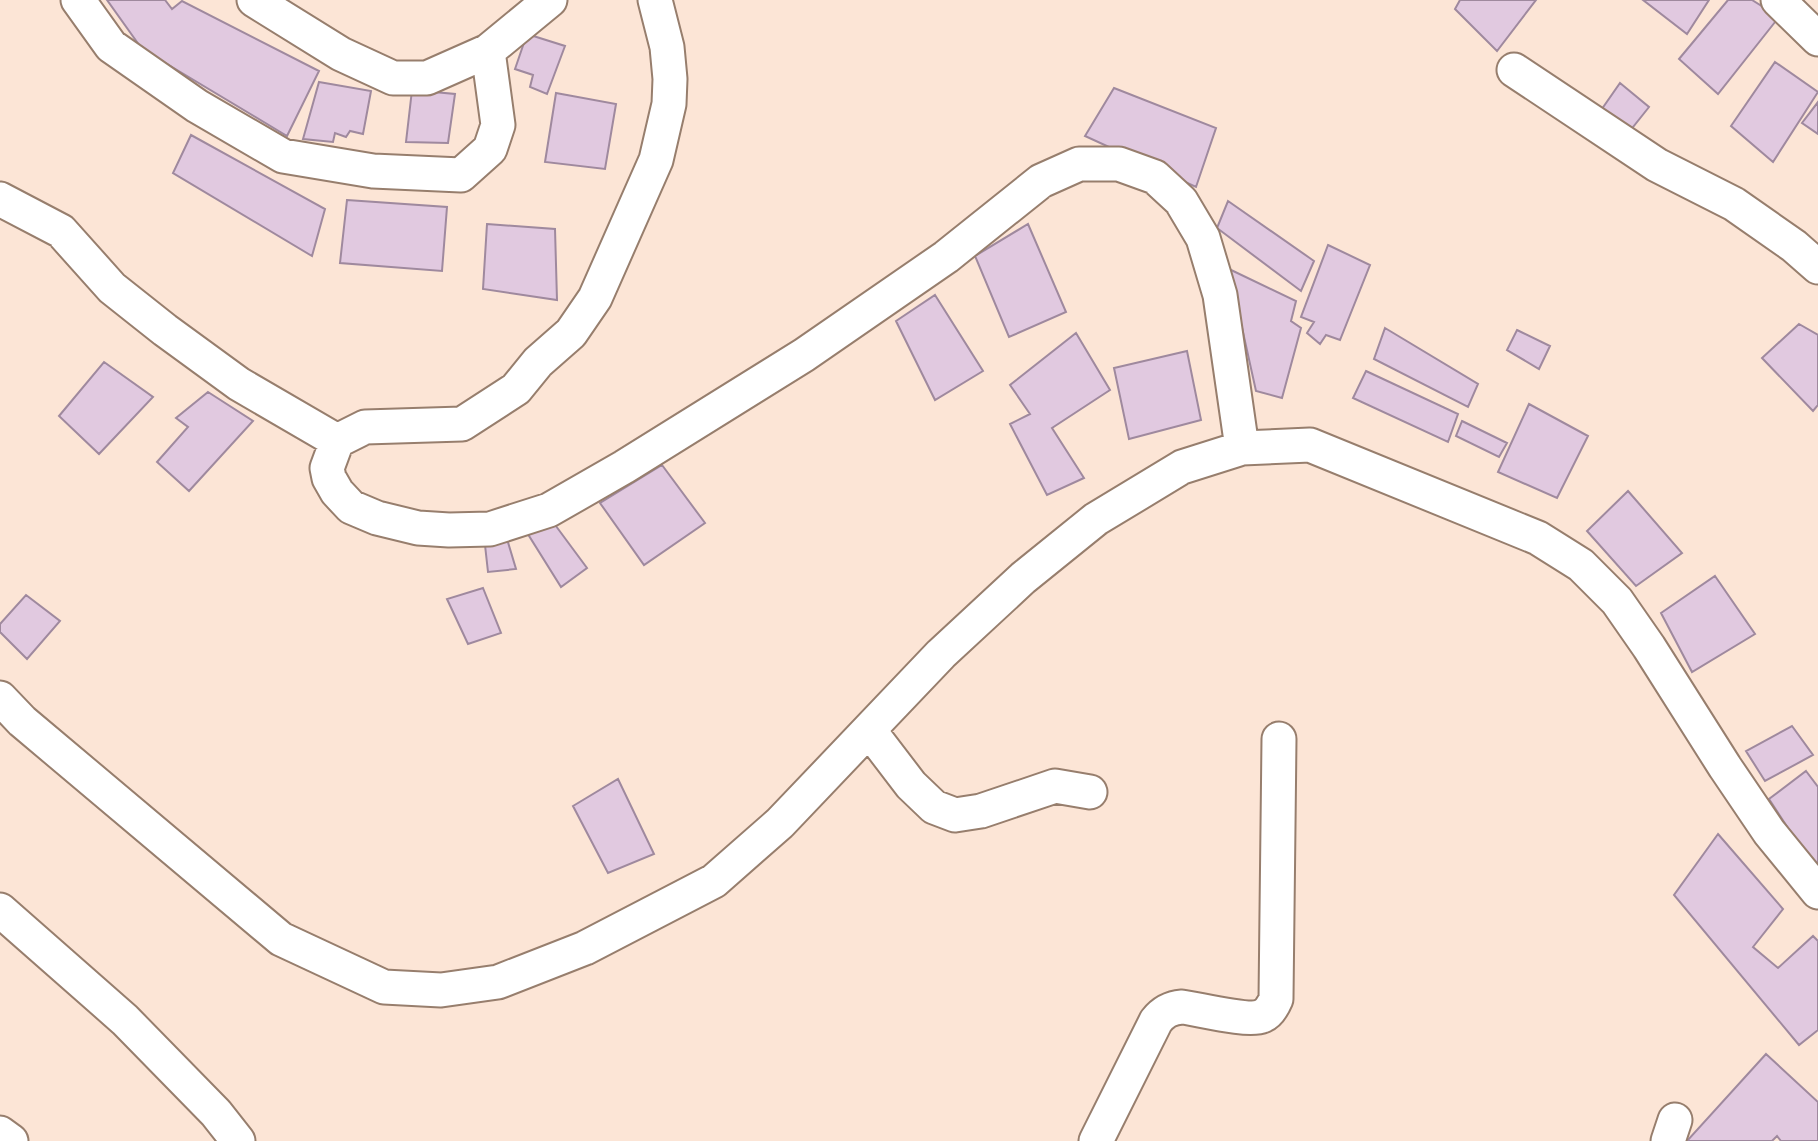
<svg xmlns="http://www.w3.org/2000/svg" width="1818" height="1141" font-family="Commissioner,sans-serif">
<style>
.building{fill:#e1c9e0;stroke:#9f899e;stroke-width:2}
.lines{fill:none;stroke-linecap:round;stroke-linejoin:round}
.minor-casing{stroke:#977e6d;stroke-width:37}
.minor{stroke:#fff;stroke-width:33}
</style>
<rect width="100%" height="100%" fill="#fce5d6"/>
<path class="building" d="M107 0H165L172 9 182 1 319 71 287 136 142 49Z
M1460 0H1536L1497 51 1455 9Z
M1643 0H1709L1687 34Z
M1728 0H1752L1779 17 1718 94 1679 59Z
M527 34 565 46 547 94 530 87 533 75 515 69Z
M1775 62 1818 92 1773 162 1731 126Z
M319 82 371 91 363 134 350 131 346 137 335 133 333 142 303 139Z
M1620 83 1649 107 1625 137 1597 116Z
M1114 88 1216 128 1196 187 1085 136Z
M412 90 455 94 448 143 406 142Z
M556 93 616 104 605 169 545 162Z
M1818 102V134L1802 123Z
M191 135 325 209 312 256 173 173Z
M347 200 447 207 442 271 340 263Z
M1228 201 1314 261 1301 291 1217 228Z
M487 224 555 229 557 300 483 289Z
M1028 224 1066 312 1009 337 975 256Z
M1328 245 1370 265 1340 340 1326 335 1320 344 1307 333 1314 322 1301 317Z
M1229 269 1296 301 1291 321 1301 328 1282 398 1256 391Z
M935 295 983 371 935 400 896 321Z
M1799 324 1818 335V405L1813 411 1762 358Z
M1385 328 1478 384 1468 407 1374 359Z
M1517 330 1550 346 1539 369 1507 350Z
M1076 333 1110 390 1052 428 1084 478 1047 495 1010 424 1030 414 1010 385Z
M1187 351 1201 420 1129 439 1114 368Z
M104 362 153 397 99 454 59 416Z
M1366 371 1458 414 1448 442 1353 398Z
M208 392 253 421 189 491 157 462 188 427 176 418Z
M1529 404 1588 436 1557 498 1498 472Z
M1462 421 1507 443 1499 457 1456 436Z
M662 465 705 523 644 565 600 503Z
M1628 491 1682 553 1636 586 1587 531Z
M550 518 587 568 561 587 526 531Z
M507 539 516 569 488 572 485 545Z
M1715 576 1755 634 1692 672 1661 613Z
M483 588 501 633 468 644 447 599Z
M26 595 60 621 27 659 0 632V624Z
M1792 726 1813 755 1765 781 1746 751Z
M1806 771 1818 787V874L1769 799Z
M618 779 654 854 608 873 573 806Z
M1718 834 1783 909 1753 947 1778 968 1813 936 1818 941V1030L1799 1045 1674 895Z
M1766 1054 1818 1102V1141H1781L1777 1136 1772 1141H1687Z"/>
<g class="lines">
<defs>
<path id="minor" d="M78 0 111 46 197 106 283 156 373 171 461 175 490 149 498 125 488 51
M254 0 341 54 393 78H427L488 51 550 0
M655 0 667 47 670 79 669 104 656 160 595 298 571 333 538 362 516 389 462 424 365 427 337 441 327 468 329 478 337 492 351 507 377 518 418 528 449 530 490 529 549 510 624 467 804 355 946 257 1041 181 1079 164H1119L1155 177 1181 201 1203 238 1220 295 1242 448
M1778 0 1818 39
M1514 70 1657 165 1734 204 1794 246 1818 267
M0 199 61 231 112 288 165 330 239 384 337 441
M0 698 22 721 281 939 384 987 441 990 498 982 585 948 714 881 780 823 941 654 1023 578 1096 519 1182 467 1242 448 1310 445 1538 538 1581 565 1617 601 1649 647 1725 767 1769 832 1818 892
M869 730 911 785 934 807 955 815 981 811 1055 786 1090 792
M0 910 125 1020 216 1113 238 1141
M0 1133 11 1141
M1096 1141 1156 1021C1163 1012 1170 1008 1182 1007 1198 1009 1249 1022 1262 1016 1268 1014 1273 1006 1276 999L1279 739
M1668 1141 1675 1120"/>
</defs>
<use href="#minor" class="minor-casing"/>
<use href="#minor" class="minor"/>
</g>
</svg>
